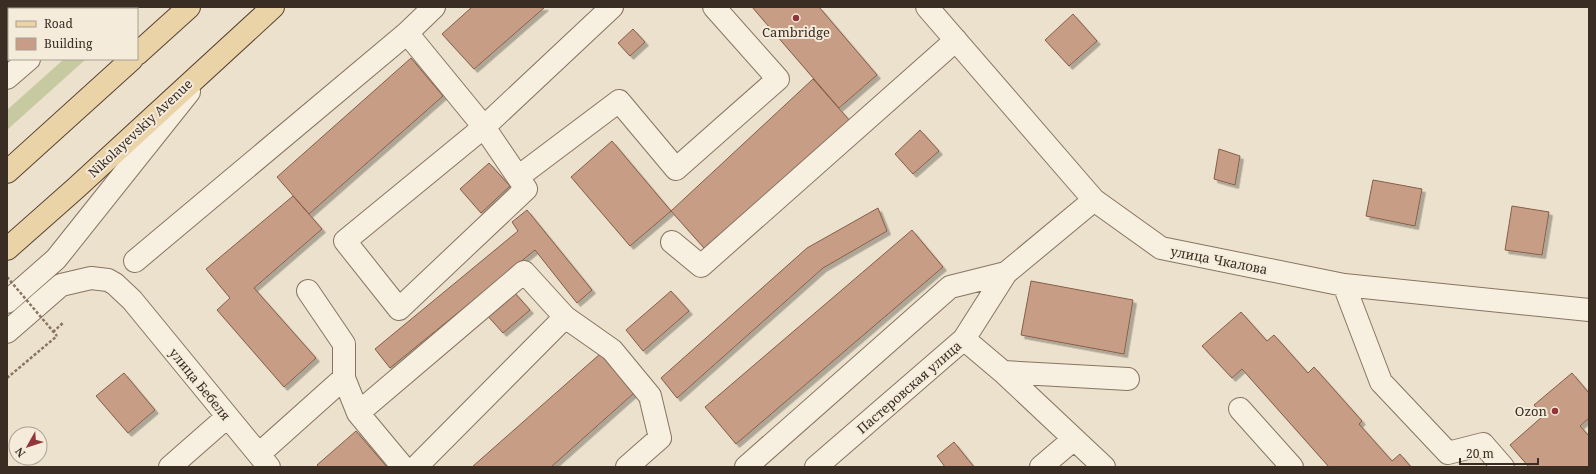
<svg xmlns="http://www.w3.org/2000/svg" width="1596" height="474" font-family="'Noto Serif',serif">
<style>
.green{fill:#c7caa0}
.building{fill:#c79d85;stroke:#855e48;filter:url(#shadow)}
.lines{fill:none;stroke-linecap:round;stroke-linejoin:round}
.minor-casing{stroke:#887461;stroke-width:24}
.major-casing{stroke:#574334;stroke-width:24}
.path{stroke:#887461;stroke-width:2.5;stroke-dasharray:3 2;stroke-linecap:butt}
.minor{stroke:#f7efdf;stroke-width:22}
.major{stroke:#ebd3a8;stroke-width:22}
.path-bridge{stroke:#887461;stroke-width:2.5;stroke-dasharray:3 2;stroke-linecap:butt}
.poi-dot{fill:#92353b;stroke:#f4ebdb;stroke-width:1.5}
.labels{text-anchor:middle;stroke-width:4;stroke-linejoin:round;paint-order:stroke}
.poi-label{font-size:13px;fill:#3a2d23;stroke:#f4ebdb}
.street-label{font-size:13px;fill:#3a2d23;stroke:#f4ebdb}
</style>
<defs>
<filter id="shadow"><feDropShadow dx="3.5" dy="3.5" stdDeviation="0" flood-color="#0004"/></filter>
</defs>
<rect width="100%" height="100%" fill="#ece1cc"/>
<path class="green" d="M64 59H86L7 130V110Z"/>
<path class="building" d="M472 7H545L474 69 442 34Z
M752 7H819L877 75 839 108Z
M1073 14 1097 41 1069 66 1045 40Z
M633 29 645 42 630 56 618 43Z
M411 58 443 96 309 214 277 177Z
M813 79 850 121 704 248 671 211Z
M920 130 939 151 913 174 895 154Z
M612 141 671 211 630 246 571 177Z
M1219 149 1240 156 1235 185 1214 179Z
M489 163 510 186 481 213 460 189Z
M1373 180 1422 189 1415 226 1366 216Z
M293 196 322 229 254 288 316 358 284 387 217 310 230 298 206 269Z
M1512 206 1549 212 1542 255 1505 250Z
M878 208 887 231 823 268 677 398 661 378 807 248Z
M527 210 592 290 577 303 535 250 390 368 375 349 518 231 512 222Z
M912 230 943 267 736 444 705 407Z
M1031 281 1133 300 1124 354 1021 335Z
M513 291 530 310 503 333 486 314Z
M671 291 689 311 643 351 626 330Z
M1241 312 1267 341 1274 335 1308 373 1314 367 1362 421 1359 424 1392 461 1400 454 1411 467H1329L1242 369 1232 378 1202 346Z
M600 354 634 393 551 467H472Z
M124 373 155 410 128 433 96 396Z
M1572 373 1589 393V418L1580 426 1589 436V467H1529L1510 445 1543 416 1534 405Z
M356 431 387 467H319L317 465Z
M954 442 974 467H945L937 456Z"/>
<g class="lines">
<defs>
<path id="minor" d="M927 7 1094 200 1161 248 1344 285 1589 310
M84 9 86 7
M407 33 484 127 526 189
M7 78 29 59
M526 189 399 309 345 241 484 127 612 7
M526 189 518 177 619 101 676 169 778 79 714 7
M672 242 701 266 956 40
M135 261 407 33 434 7
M1344 285 1381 382 1448 453 1483 444 1503 467
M308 291 344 344V378L358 413 403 467
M7 302 56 259 189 92
M7 332 61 285 91 278 108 280 115 284 132 300 269 467
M964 339 1003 372 1104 467
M1003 372 1128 379
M1240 409 1292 467
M259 454 344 378 358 413 524 272 565 317
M170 467 227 417
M416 467 565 317 612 350 650 396 660 438 627 467
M746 467 950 287 1006 273
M816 467 964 339 1006 273 1094 200
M1041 467 1074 439"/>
<path id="major" d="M137 54 189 7
M7 172 132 59
M7 249 76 188 273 7"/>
</defs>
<use href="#minor" class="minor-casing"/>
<use href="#major" class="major-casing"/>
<path class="path" d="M18 9 20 7
M7 19 9 17
M53 332 64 322
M7 378 57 336"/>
<use href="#minor" class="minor"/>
<use href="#major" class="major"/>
<path class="path-bridge" d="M7 277 57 336"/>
</g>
<g class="poi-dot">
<circle cx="796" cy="18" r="4"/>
<circle cx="1555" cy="411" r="4"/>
</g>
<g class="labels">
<g class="poi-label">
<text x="796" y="37">Cambridge</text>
<text x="1547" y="416" text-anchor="end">Ozon</text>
</g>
<g class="street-label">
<text transform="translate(140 128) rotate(-43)" y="5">Nikolayevskiy Avenue</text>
<text transform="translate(1219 260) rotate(11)" y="5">улица Чкалова</text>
<text transform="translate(200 384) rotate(51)" y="5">улица Бебеля</text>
<text transform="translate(909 387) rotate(-41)" y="5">Пастеровская улица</text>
</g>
</g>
<rect width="1596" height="474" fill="none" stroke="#3a2d23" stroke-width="16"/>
<rect x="8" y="8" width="130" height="52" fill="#f4ebdb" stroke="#aa9f91"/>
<rect x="16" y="21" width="20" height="6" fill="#ebd3a8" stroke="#aa9f91"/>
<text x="44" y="28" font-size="12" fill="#3a2d23">Road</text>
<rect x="16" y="38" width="20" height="12" fill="#c79d85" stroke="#aa9f91"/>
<text x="44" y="48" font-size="12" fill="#3a2d23">Building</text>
<g transform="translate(28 446) rotate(231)"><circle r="19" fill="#f4ebdb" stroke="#aa9f91"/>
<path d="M0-3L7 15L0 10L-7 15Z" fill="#92353b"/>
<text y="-6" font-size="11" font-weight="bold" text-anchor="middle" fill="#3a2d23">N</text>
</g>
<path d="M1460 458v6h78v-6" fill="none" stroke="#3a2d23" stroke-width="2"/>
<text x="1466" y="458" font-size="12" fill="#3a2d23" stroke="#f4ebdb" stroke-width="3" paint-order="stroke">20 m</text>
</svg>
